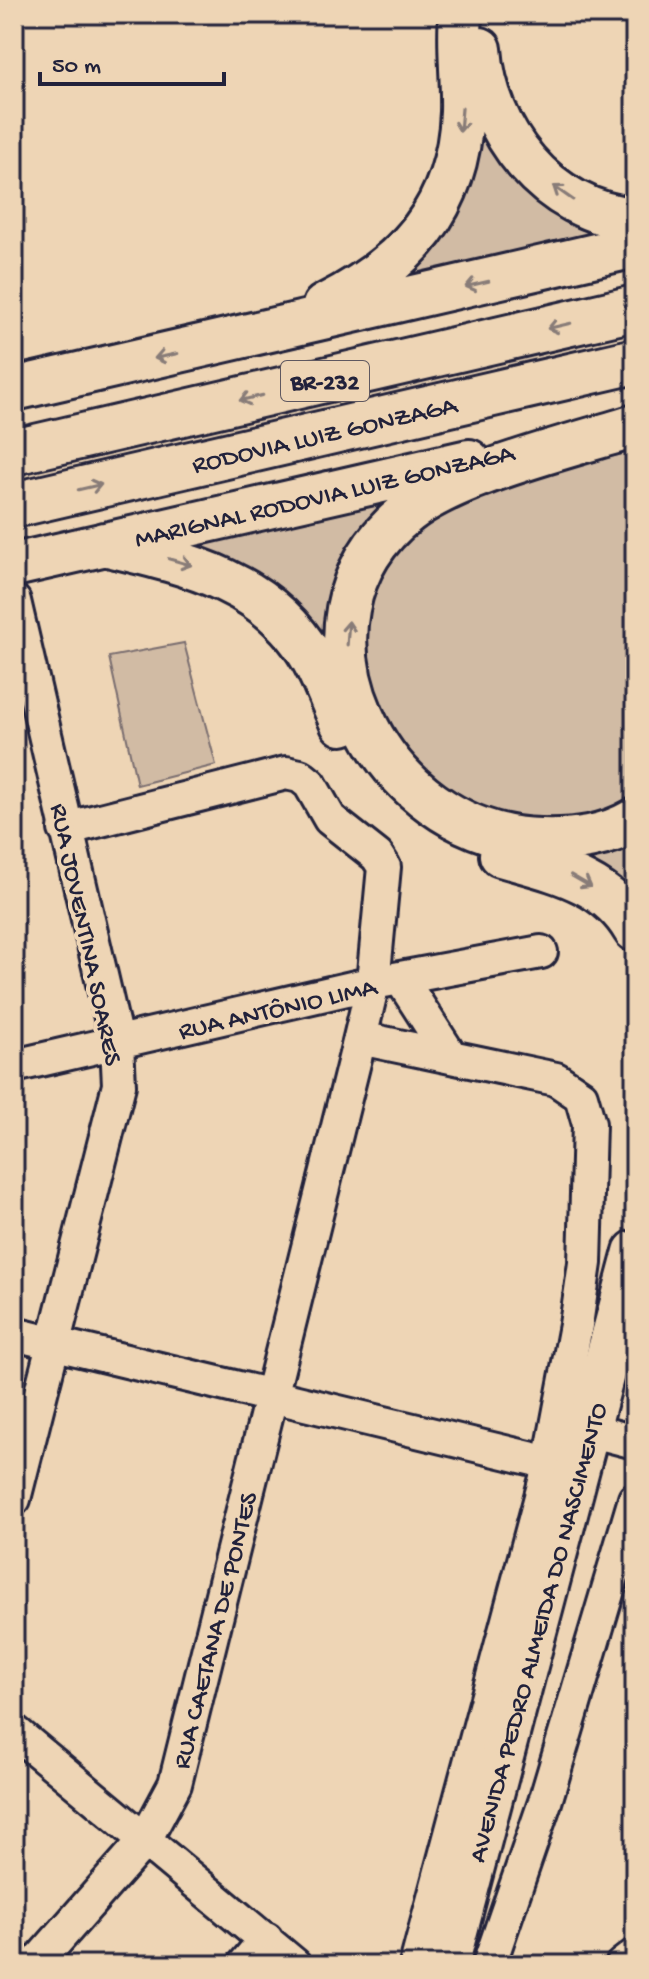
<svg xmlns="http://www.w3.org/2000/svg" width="649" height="1979" font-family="'Gochi Hand',sans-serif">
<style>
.green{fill:#d1bba4;stroke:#7a6e70;stroke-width:2}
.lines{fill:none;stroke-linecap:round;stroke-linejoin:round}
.minor-casing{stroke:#22223b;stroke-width:38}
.major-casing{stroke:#22223b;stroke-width:48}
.highway-casing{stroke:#22223b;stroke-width:50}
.minor{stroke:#eed5b5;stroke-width:32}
.major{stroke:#eed5b5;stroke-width:42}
.highway{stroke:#eed5b5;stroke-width:44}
.oneway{stroke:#887c78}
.labels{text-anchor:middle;stroke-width:8;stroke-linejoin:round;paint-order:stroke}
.shield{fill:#eed5b5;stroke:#5f5860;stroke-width:2}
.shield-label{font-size:24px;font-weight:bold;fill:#22223b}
.street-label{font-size:26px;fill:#22223b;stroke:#eed5b5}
</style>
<rect width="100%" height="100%" fill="#eed5b5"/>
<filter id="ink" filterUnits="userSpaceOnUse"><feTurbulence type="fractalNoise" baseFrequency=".0125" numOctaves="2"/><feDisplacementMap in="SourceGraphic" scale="16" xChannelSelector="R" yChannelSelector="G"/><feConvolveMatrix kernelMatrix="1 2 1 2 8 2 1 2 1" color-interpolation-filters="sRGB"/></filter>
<g filter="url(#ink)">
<path class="green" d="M473 88 614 230 350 306 397 278Z
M635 451V804L573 826 495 827 427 792 362 677 368 595 411 524 471 490Z
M448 478 323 656 140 544Z
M184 643 216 765 137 785 109 657Z
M635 836V913L525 849Z"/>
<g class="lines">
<defs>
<path id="minor" d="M14 601 117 1044 119 1085 14 1499
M401 979 451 1057
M360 1038 556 1079 581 1096 589 1124 585 1263 576 1325 550 1463 416 1965
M14 1066 373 983 541 952
M14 1334 571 1468
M589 1430 635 1442
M14 1731 295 1965
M35 1965 145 1840 175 1784 360 1038 373 983 384 867 377 856 330 819 310 784 300 776 286 773 65 829
M244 1965 266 1939
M489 1965 545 1802 635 1499
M622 1965 635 1955"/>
<path id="major" d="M480 49C486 132 547 212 635 219
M324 306C407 264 458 209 462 112 463 79 458 47 461 14
M14 389 635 246
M635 426C572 446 458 473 408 512 271 620 378 838 541 840 575 841 606 837 635 820
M104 544C185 563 267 580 312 658 324 679 332 702 342 724
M14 565 469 461
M501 855C552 870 606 879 635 930
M447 1965 635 1252"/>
<path id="highway" d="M14 452 635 308
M14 505 635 361"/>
</defs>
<use href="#minor" class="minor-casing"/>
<use href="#major" class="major-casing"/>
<use href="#highway" class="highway-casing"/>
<use href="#minor" class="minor"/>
<use href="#major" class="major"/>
<use href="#highway" class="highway"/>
</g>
<defs><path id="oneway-shaft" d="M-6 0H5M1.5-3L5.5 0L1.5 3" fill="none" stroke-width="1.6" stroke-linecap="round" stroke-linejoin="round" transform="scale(2)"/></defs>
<g class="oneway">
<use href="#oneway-shaft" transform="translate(461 120) rotate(95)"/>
<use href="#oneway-shaft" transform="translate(563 193) rotate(-145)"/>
<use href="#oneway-shaft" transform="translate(477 284) rotate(167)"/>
<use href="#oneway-shaft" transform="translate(559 326) rotate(167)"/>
<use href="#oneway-shaft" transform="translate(166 356) rotate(168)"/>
<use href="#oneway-shaft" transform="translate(251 398) rotate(167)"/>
<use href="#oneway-shaft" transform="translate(90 487) rotate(-13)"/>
<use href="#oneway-shaft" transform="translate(180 562) rotate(16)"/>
<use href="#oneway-shaft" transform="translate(348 633) rotate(-86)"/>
<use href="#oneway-shaft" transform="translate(581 881) rotate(30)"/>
</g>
</g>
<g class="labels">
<rect class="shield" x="281" y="361" width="88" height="40" rx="6"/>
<g class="shield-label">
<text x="325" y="389">BR-232</text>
</g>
<g class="street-label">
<text transform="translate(324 433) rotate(-13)" y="9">RODOVIA LUIZ GONZAGA</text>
<text transform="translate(324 494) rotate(-13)" y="9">MARIGNAL RODOVIA LUIZ GONZAGA</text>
<text transform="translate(88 934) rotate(78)" y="9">RUA JOVENTINA SOARES</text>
<text transform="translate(277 1007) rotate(-13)" y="9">RUA ANTÔNIO LIMA</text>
<text transform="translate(213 1630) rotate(-76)" y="9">RUA CAETANA DE PONTES</text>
<text transform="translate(536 1632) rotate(-75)" y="9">AVENIDA PEDRO ALMEIDA DO NASCIMENTO</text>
</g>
</g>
<rect width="649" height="1979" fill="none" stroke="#eed5b5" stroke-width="48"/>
<rect x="24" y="24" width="601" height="1931" fill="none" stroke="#22223b" stroke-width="3" filter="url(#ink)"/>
<path d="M40 72v12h184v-12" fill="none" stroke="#22223b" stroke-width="4"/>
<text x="52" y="72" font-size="24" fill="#22223b" stroke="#eed5b5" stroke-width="6" paint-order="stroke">50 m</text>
</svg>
